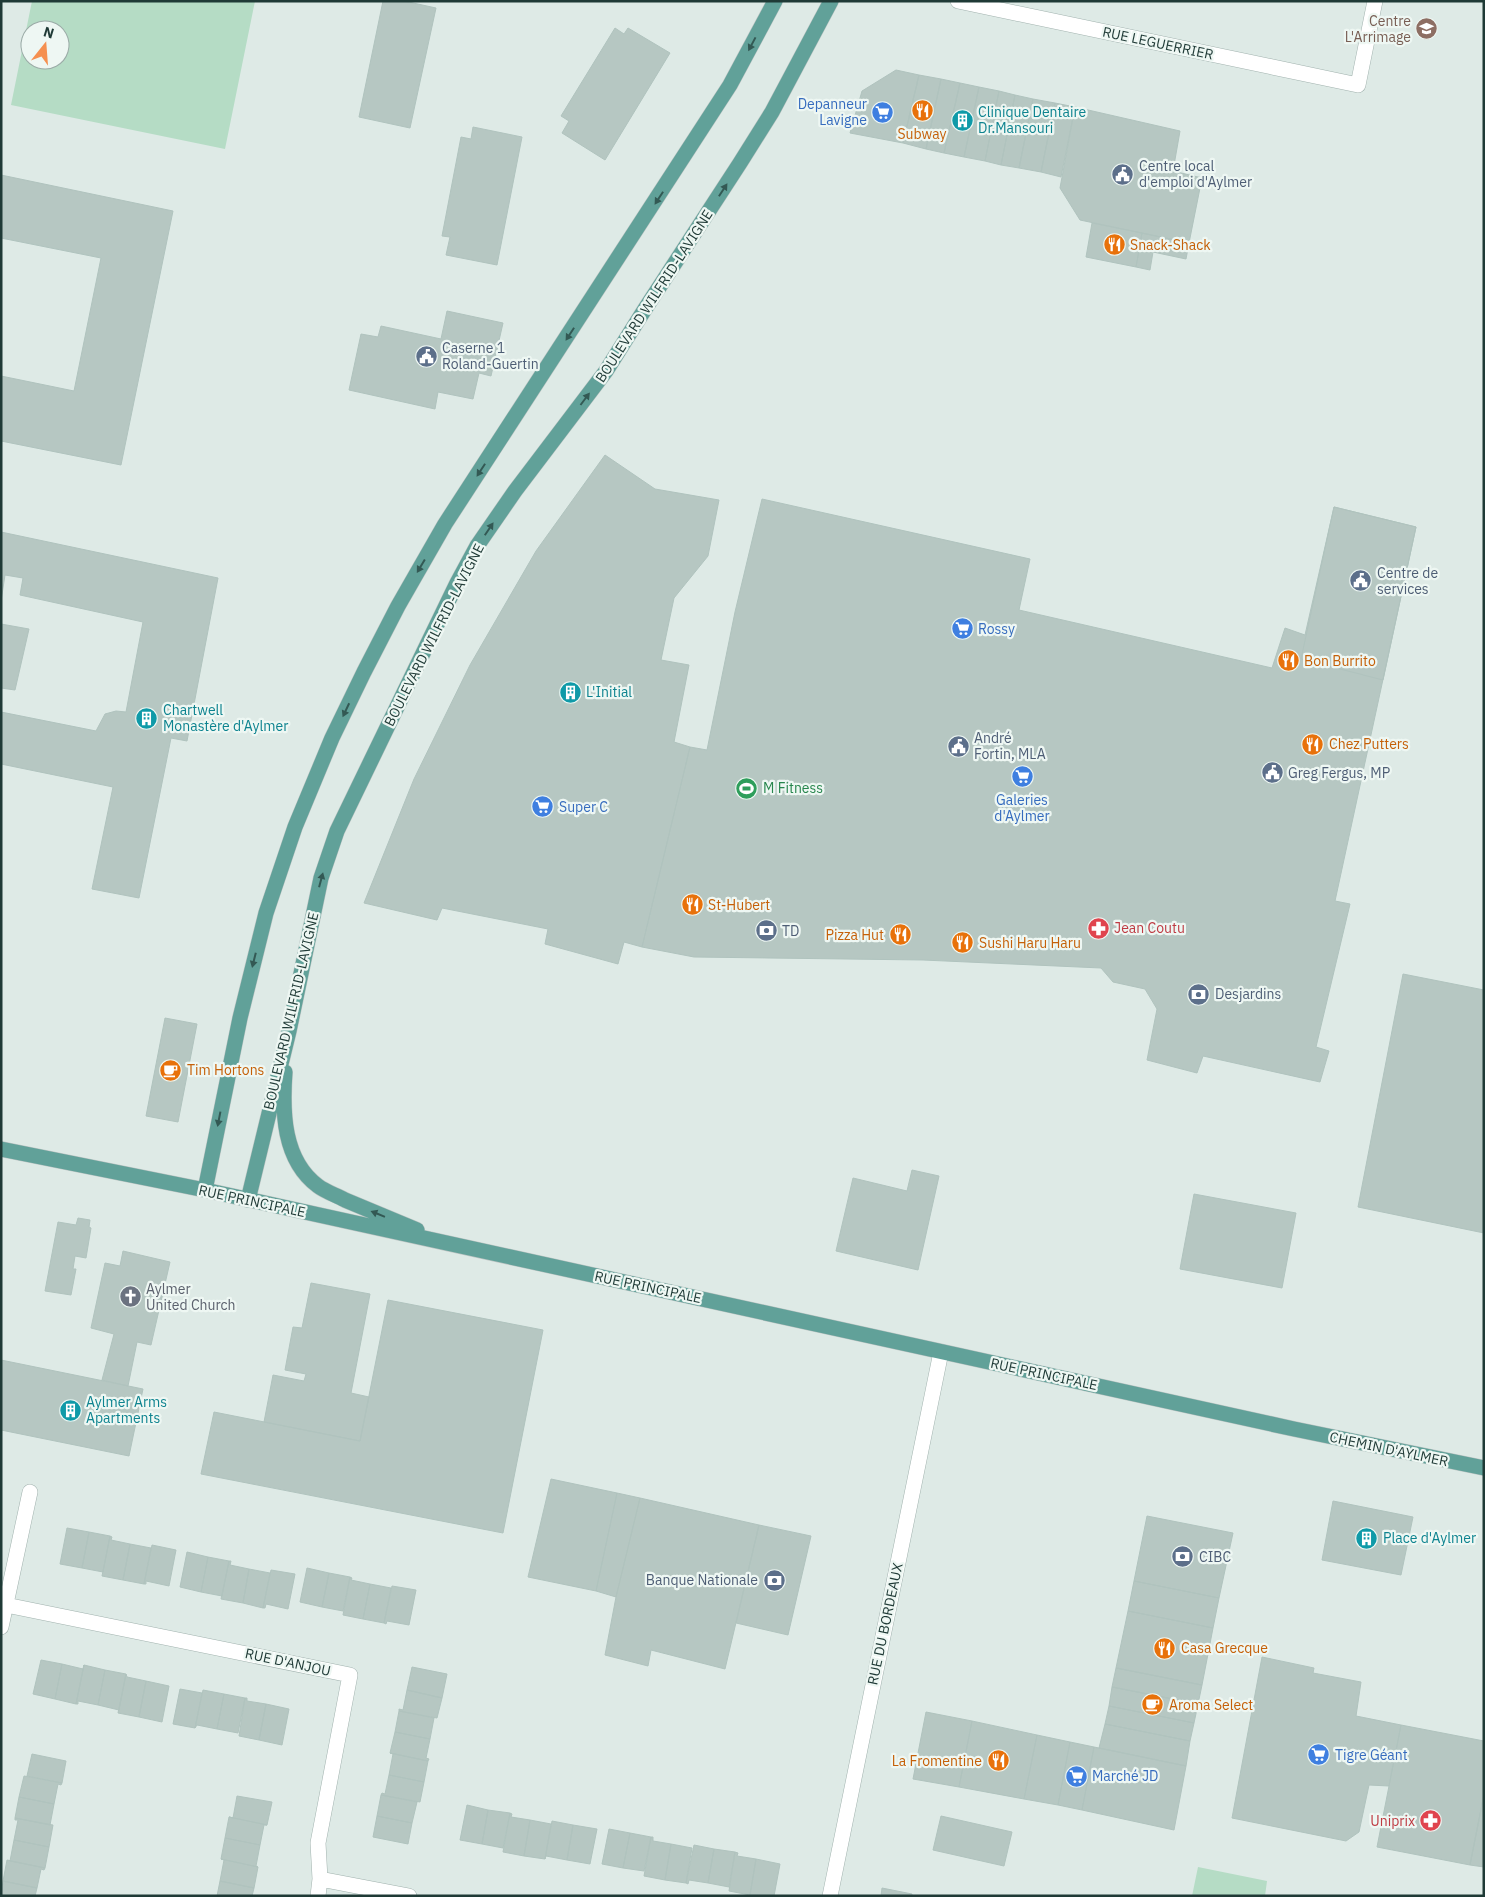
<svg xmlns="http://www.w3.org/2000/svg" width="1485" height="1897" font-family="'IBM Plex Sans',sans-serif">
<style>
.green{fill:#b5dcc5;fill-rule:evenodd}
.building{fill:#b6c7c2;stroke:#b0c3be}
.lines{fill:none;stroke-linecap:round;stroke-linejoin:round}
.minor-casing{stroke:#a1b2ae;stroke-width:16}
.major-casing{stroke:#bcc4c3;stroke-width:16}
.minor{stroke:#fff;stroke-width:15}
.major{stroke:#61a199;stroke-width:15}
.oneway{fill:#335954}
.labels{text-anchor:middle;stroke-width:4.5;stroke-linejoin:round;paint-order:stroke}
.education-label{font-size:14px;fill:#785e54;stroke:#eef7f3;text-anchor:end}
.street-label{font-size:14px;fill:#1f3a36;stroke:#eef7f3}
.shop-label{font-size:14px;fill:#366cbe;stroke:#eef7f3;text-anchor:start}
.culture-label{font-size:14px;fill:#0d838f;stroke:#eef7f3;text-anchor:start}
.food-label{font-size:14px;fill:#c56008;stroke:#eef7f3;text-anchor:start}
.service-label{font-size:14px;fill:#4e5e75;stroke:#eef7f3;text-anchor:start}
.leisure-label{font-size:14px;fill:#27864d;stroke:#eef7f3;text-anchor:start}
.health-label{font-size:14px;fill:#be3a42;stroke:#eef7f3;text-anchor:start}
.worship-label{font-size:14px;fill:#5b616d;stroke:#eef7f3;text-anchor:start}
</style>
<rect width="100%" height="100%" fill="#deeae6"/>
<path class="green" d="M32 1H255L225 149 11 105ZM30 30H60V60H30Z
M1198 1867 1267 1881 1265 1896H1192Z"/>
<path class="building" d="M383 1H404L436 8 410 128 359 117Z
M615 28 624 34 628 28 670 53 605 160 562 133 569 121 561 116Z
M896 70 919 75 903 143 850 133 862 91Z
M919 75 941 79 926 149 903 143Z
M941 79 960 83 944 153 926 149Z
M960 83 979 87 964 157 944 153Z
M979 87 999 91 985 161 964 157Z
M999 91 1015 95 1001 165 985 161Z
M1015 95 1033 99 1019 168 1001 165Z
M1033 99 1055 103 1041 172 1019 168Z
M1055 103 1075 107 1061 177 1041 172Z
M1075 107 1180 131 1173 171 1202 178 1189 243 1080 220 1060 188Z
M473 127 522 137 497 265 446 255 450 237 442 236 461 137 471 139Z
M1 175 173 211 121 465 1 441V376L74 391 101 258 1 238Z
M1092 223 1142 233 1136 267 1086 257Z
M1142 233 1189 243 1186 259 1153 252 1150 270 1136 267Z
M447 311 503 323 491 376 479 373 473 399 438 392 435 409 349 390 361 334 378 337 381 326 441 339Z
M605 455 655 489 719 500 708 556 674 598 661 660 689 665 674 742 690 747 642 947 624 942 618 964 545 944 548 929 442 908 437 920 364 903 414 779 470 665 536 551Z
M762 499 1030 559 1019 610 1272 668 1285 628 1305 635 1334 507 1416 527 1335 901 1350 904 1316 1047 1329 1051 1320 1082 1203 1056 1197 1073 1147 1060 1157 1009 1145 989 1113 982 1101 968 923 960 694 957 642 947 690 747 707 750 735 612Z
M1334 507 1416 527 1383 680 1301 659Z
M1 532 218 578 187 741 171 738 139 898 92 889 113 787 1 764V712L96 731 105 714 116 711 126 712 143 622 20 595 23 578 5 575 1 601Z
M1 624 29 629 15 690 1 688Z
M1403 974 1484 990V1233L1358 1207Z
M165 1018 197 1024 178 1122 146 1116Z
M912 1170 939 1176 918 1270 836 1251 853 1178 907 1191Z
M1194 1194 1296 1213 1282 1288 1180 1269Z
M78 1218 90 1220 89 1227 91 1228 86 1258 75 1256 73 1269H76L71 1295 45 1291 58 1222 76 1225Z
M123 1251 170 1262 151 1345 137 1342 128 1386 102 1380 114 1334 91 1328 105 1263 120 1266Z
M311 1283 370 1294 351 1393 369 1397 360 1441 264 1422 273 1375 304 1381 306 1374 285 1370 293 1327 302 1328Z
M388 1300 543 1330 503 1533 201 1474 214 1412 360 1441Z
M1 1360 143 1389 129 1456 1 1430Z
M551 1479 617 1493 596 1591 528 1577Z
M617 1493 640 1498 616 1597 596 1591Z
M640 1498 759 1525 725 1669 651 1650 648 1666 605 1655 616 1597Z
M1333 1501 1413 1517 1401 1575 1322 1560Z
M1147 1516 1233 1533 1219 1598 1134 1581Z
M759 1525 811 1536 788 1635 736 1623Z
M67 1528 89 1532 82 1568 60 1564Z
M89 1532 110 1536 103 1572 82 1568Z
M110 1536 112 1537 111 1540 130 1544 123 1580 102 1576Z
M130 1544 151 1548 144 1584 123 1580Z
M152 1545 176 1550 169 1586 146 1581V1584H144Z
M187 1552 208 1557 201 1592 180 1587Z
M208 1557 229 1561 222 1596 201 1592Z
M229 1561H231L230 1565 249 1569 243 1603 221 1599Z
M307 1568 329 1573 322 1607 300 1602Z
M249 1569 270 1573 263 1608 243 1603Z
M271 1570 295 1574 288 1609 266 1604 265 1608H263Z
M329 1573 350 1577 343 1611 322 1607Z
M350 1577 352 1578 351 1580 370 1584 363 1619 343 1615Z
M1134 1581 1219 1598 1213 1628 1128 1611Z
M370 1584 391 1588 384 1623 363 1619Z
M392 1586 416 1590 409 1625 387 1621 386 1624 384 1623Z
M1128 1611 1213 1628 1202 1685 1116 1668Z
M1262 1657 1314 1668 1313 1673 1361 1682 1356 1716 1401 1725 1389 1786 1369 1785 1359 1832 1346 1841 1232 1818Z
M41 1660 62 1664 55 1699 33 1694Z
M62 1664 83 1669 84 1665 76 1704 55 1699Z
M84 1665 105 1670 98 1705 78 1701V1704H76Z
M412 1667 447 1674 442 1698 407 1690Z
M1116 1668 1202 1685 1198 1704 1112 1687Z
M105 1670 126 1674 119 1710 98 1705Z
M126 1674 127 1677 146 1681 139 1717 118 1713Z
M146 1681 169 1686 162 1722 139 1717Z
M1112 1687 1198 1704 1194 1723 1109 1706Z
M180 1689 202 1693 195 1728 173 1724Z
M203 1690 224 1694 217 1729 197 1725 195 1728Z
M407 1690 442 1698 437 1718 399 1711V1709L403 1710Z
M224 1694 245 1698 238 1733 217 1729Z
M245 1698H247V1701L266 1704 259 1740 239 1736Z
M266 1704 289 1709 282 1745 259 1740Z
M1109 1706 1194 1723 1190 1741 1105 1724Z
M399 1711 434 1718 430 1739 395 1732Z
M926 1712 972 1721 959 1787 913 1779Z
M972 1721 1037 1735 1024 1799 959 1787Z
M1105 1724 1190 1741 1186 1766 1099 1748Z
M1401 1725 1484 1741V1794L1470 1865 1377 1847Z
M395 1732 430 1739 426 1758 429 1759 428 1761 390 1753Z
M1037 1735 1070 1742 1058 1805 1024 1799Z
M1070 1742 1094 1747 1082 1810 1058 1805Z
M1094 1747 1186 1766 1174 1830 1082 1810Z
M390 1753 428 1761 424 1782 389 1775 393 1754Z
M32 1754 66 1761 62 1783 27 1776Z
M389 1775 424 1782 420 1802 381 1795 382 1793 385 1794Z
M24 1776 62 1783 61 1785 58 1784 54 1804 19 1797Z
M1484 1794V1867L1470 1865Z
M381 1795 417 1802 412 1823 377 1816Z
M237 1796 272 1802 267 1825 229 1817 233 1818Z
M19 1797 54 1804 50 1825 15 1818Z
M467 1805 488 1810 482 1844 460 1840Z
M488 1810 510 1813 503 1848 482 1844Z
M510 1813 512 1814 511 1817 530 1820 524 1856 503 1852Z
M377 1816 412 1823 408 1844 373 1837Z
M941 1816 1012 1832 1004 1866 933 1850Z
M229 1817 267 1825H264L260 1845 225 1838Z
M15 1818 53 1825 49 1847 14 1840 18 1820H15Z
M530 1820 551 1824 545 1859 524 1856Z
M552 1821 573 1825 567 1860 546 1856 545 1859Z
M573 1825 597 1829 590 1864 567 1860Z
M609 1829 630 1833 623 1868 602 1864Z
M630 1833 651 1837 644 1871 623 1868Z
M651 1837H653V1841L671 1844 665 1880 644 1876Z
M225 1838 260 1845 256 1866 258 1867 221 1859Z
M14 1840 49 1847 45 1868 10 1861Z
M671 1844 692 1848 686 1883 665 1880Z
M694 1845 714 1849 708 1883 689 1880 688 1884 686 1883Z
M714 1849 735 1852 729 1887 708 1883Z
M735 1852 738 1853 737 1856 756 1859 750 1895 729 1891Z
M221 1859 258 1867 254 1888 220 1881 224 1860Z
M756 1859 780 1864 774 1896 750 1895Z
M7 1860 45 1868 44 1870 41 1869 37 1888 3 1881Z
M3 1881 37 1888 35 1896H1Z
M220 1881 254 1888 252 1896H217Z
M882 1888 912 1894V1896H881Z"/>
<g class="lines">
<defs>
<path id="minor" d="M958 1 1358 85 1375 1
M6 1605 350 1675 318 1843 320 1879 318 1896
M1 1627 30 1492
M320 1879 409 1896
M830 1896 941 1352"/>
<path id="major" d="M285 1072C282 1112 283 1160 318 1186 326 1192 336 1195 345 1200 369 1210 393 1220 417 1230
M1 1149 205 1190 1294 1429 1484 1468
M205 1190 240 1018 266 913 295 827 332 738 364 672 398 606 445 524 730 85 775 1
M248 1200 289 1031 321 878 337 831 457 583 477 546 515 491 606 371 645 309 740 163 772 112 831 1"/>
</defs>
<use href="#minor" class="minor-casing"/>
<use href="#major" class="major-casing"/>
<use href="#minor" class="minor"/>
<use href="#major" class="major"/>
</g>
<defs><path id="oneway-solid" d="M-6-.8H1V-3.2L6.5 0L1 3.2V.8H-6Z" transform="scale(1.25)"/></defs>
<g class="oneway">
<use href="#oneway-solid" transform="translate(752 44) rotate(118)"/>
<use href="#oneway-solid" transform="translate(723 190) rotate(-57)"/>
<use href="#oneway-solid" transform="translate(659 198) rotate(123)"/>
<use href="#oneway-solid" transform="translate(570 334) rotate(123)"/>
<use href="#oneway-solid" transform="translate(585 399) rotate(-53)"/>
<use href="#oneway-solid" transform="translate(481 470) rotate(123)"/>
<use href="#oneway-solid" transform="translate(489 529) rotate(-56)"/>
<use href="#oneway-solid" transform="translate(421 566) rotate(121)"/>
<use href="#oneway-solid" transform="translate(346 710) rotate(115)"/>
<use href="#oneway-solid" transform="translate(321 880) rotate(-75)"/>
<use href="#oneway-solid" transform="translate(254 960) rotate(104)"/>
<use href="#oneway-solid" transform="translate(219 1119) rotate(101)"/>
<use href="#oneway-solid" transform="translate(378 1214) rotate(-158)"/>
</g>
<defs>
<symbol id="school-disc" viewBox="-11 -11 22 22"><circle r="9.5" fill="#8d6e63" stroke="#eef7f3"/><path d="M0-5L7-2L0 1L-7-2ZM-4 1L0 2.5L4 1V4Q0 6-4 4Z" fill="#fff"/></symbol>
<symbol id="restaurant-disc" viewBox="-11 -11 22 22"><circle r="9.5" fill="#e8710a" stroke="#eef7f3"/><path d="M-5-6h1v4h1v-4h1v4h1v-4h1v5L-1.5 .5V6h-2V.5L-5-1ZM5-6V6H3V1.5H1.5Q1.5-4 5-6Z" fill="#fff"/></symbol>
<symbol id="supermarket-disc" viewBox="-11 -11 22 22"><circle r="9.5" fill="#3f7fe0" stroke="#eef7f3"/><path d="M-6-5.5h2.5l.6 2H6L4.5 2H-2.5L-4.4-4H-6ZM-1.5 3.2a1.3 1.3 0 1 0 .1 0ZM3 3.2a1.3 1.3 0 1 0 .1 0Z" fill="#fff"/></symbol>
<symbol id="building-disc" viewBox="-11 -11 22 22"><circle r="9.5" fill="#0f9aa8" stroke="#eef7f3"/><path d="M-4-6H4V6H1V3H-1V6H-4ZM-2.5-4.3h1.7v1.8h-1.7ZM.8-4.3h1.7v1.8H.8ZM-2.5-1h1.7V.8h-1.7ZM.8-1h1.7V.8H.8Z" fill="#fff"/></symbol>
<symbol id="civic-disc" viewBox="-11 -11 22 22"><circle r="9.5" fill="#5c6f8a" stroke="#eef7f3"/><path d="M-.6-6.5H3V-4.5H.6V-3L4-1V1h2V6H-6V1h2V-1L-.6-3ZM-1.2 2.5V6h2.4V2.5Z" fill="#fff"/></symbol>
<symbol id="stadium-disc" viewBox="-11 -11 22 22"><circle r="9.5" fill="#2e9e5b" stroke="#eef7f3"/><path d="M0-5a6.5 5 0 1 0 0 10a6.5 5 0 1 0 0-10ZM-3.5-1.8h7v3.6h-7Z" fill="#fff"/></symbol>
<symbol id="pharmacy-disc" viewBox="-11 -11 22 22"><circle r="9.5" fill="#e0444e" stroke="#eef7f3"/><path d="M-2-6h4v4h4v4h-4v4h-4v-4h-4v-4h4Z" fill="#fff"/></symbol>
<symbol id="bank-disc" viewBox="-11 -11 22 22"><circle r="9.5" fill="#5c6f8a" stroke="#eef7f3"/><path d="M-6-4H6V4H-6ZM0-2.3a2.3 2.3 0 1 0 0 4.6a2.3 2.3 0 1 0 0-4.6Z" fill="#fff"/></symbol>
<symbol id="cafe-disc" viewBox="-11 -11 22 22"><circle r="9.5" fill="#e8710a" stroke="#eef7f3"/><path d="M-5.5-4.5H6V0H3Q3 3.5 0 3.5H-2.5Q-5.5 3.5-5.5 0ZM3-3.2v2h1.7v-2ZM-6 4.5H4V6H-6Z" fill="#fff"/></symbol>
<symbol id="church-disc" viewBox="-11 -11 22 22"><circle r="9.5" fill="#6b7280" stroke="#eef7f3"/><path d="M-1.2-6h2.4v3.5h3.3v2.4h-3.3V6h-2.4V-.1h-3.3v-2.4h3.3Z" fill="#fff"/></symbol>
</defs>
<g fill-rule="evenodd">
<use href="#school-disc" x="1414" y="16" width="25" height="25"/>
<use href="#restaurant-disc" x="910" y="98" width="25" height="25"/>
<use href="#supermarket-disc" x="870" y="100" width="25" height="25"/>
<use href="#building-disc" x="950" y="108" width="25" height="25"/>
<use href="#civic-disc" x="1110" y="162" width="25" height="25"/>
<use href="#restaurant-disc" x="1102" y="232" width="25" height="25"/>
<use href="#civic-disc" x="414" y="344" width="25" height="25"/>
<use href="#civic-disc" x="1348" y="568" width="25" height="25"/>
<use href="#supermarket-disc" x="950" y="616" width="25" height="25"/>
<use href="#restaurant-disc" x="1276" y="648" width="25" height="25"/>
<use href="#building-disc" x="558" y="680" width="25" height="25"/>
<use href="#building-disc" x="134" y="706" width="25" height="25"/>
<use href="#restaurant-disc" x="1300" y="732" width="25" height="25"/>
<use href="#civic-disc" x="946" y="734" width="25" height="25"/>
<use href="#civic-disc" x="1260" y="760" width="25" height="25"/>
<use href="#supermarket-disc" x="1010" y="764" width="25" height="25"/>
<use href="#stadium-disc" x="734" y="776" width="25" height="25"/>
<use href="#supermarket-disc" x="530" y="794" width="25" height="25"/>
<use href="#restaurant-disc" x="680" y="892" width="25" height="25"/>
<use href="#pharmacy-disc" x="1086" y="916" width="25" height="25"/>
<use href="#bank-disc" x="754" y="918" width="25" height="25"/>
<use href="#restaurant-disc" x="888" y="922" width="25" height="25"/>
<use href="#restaurant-disc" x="950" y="930" width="25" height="25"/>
<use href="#bank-disc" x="1186" y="982" width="25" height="25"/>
<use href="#cafe-disc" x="158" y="1058" width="25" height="25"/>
<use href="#church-disc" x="118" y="1284" width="25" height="25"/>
<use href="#building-disc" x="58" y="1398" width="25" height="25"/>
<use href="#building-disc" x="1354" y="1526" width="25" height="25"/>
<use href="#bank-disc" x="1170" y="1544" width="25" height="25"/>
<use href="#bank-disc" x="762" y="1568" width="25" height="25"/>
<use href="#restaurant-disc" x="1152" y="1636" width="25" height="25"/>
<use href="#cafe-disc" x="1140" y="1692" width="25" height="25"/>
<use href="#supermarket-disc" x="1306" y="1742" width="25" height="25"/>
<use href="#restaurant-disc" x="986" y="1748" width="25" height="25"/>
<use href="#supermarket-disc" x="1064" y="1764" width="25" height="25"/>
<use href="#pharmacy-disc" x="1418" y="1808" width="25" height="25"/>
</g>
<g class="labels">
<g class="education-label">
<text x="1411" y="26">Centre<tspan x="1411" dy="16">L'Arrimage</tspan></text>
</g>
<g class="street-label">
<text transform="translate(1158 43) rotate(12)" y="5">RUE LEGUERRIER</text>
<text transform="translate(654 296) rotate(-57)" y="5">BOULEVARD WILFRID-LAVIGNE</text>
<text transform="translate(434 635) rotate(-63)" y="5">BOULEVARD WILFRID-LAVIGNE</text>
<text transform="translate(291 1011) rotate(-77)" y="5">BOULEVARD WILFRID-LAVIGNE</text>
<text transform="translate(252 1201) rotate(12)" y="5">RUE PRINCIPALE</text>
<text transform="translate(648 1287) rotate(12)" y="5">RUE PRINCIPALE</text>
<text transform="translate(1044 1374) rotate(12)" y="5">RUE PRINCIPALE</text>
<text transform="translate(1389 1449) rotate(12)" y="5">CHEMIN D'AYLMER</text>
<text transform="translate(885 1624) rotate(-78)" y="5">RUE DU BORDEAUX</text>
<text transform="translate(288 1662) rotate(12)" y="5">RUE D'ANJOU</text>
</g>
<g class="shop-label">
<text x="867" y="109" text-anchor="end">Depanneur<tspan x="867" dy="16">Lavigne</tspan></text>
<text x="978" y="634">Rossy</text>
<text x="1022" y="805" text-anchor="middle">Galeries<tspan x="1022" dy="16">d'Aylmer</tspan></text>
<text x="559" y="812">Super C</text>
<text x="1335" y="1760">Tigre Géant</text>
<text x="1092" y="1781">Marché JD</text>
</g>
<g class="culture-label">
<text x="978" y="117">Clinique Dentaire<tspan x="978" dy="16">Dr.Mansouri</tspan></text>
<text x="586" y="697">L'Initial</text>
<text x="163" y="715">Chartwell<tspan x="163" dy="16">Monastère d'Aylmer</tspan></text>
<text x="86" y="1407">Aylmer Arms<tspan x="86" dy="16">Apartments</tspan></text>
<text x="1383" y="1543">Place d'Aylmer</text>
</g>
<g class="food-label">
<text x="922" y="139" text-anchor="middle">Subway</text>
<text x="1130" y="250">Snack-Shack</text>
<text x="1304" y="666">Bon Burrito</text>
<text x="1329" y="749">Chez Putters</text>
<text x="708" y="910">St-Hubert</text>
<text x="884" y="940" text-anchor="end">Pizza Hut</text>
<text x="979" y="948">Sushi Haru Haru</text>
<text x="187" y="1075">Tim Hortons</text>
<text x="1181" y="1653">Casa Grecque</text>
<text x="1169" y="1710">Aroma Select</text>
<text x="982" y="1766" text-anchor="end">La Fromentine</text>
</g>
<g class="service-label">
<text x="1139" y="171">Centre local<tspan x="1139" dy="16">d'emploi d'Aylmer</tspan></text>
<text x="442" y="353">Caserne 1<tspan x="442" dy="16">Roland-Guertin</tspan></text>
<text x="1377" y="578">Centre de<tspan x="1377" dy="16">services</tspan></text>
<text x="974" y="743">André<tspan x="974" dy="16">Fortin, MLA</tspan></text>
<text x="1288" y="778">Greg Fergus, MP</text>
<text x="782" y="936">TD</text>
<text x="1215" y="999">Desjardins</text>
<text x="1199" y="1562">CIBC</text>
<text x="758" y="1585" text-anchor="end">Banque Nationale</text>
</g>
<g class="leisure-label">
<text x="763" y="793">M Fitness</text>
</g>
<g class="health-label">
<text x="1114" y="933">Jean Coutu</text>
<text x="1415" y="1826" text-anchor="end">Uniprix</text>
</g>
<g class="worship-label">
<text x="146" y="1294">Aylmer<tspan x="146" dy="16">United Church</tspan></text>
</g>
</g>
<rect width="1485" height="1897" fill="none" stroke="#1f3a36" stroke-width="5"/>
<g transform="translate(45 45) rotate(17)"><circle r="24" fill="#eef7f3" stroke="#9baba7"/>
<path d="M0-4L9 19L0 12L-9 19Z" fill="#f59050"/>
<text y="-8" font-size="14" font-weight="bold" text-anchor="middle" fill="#1f3a36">N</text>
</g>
</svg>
